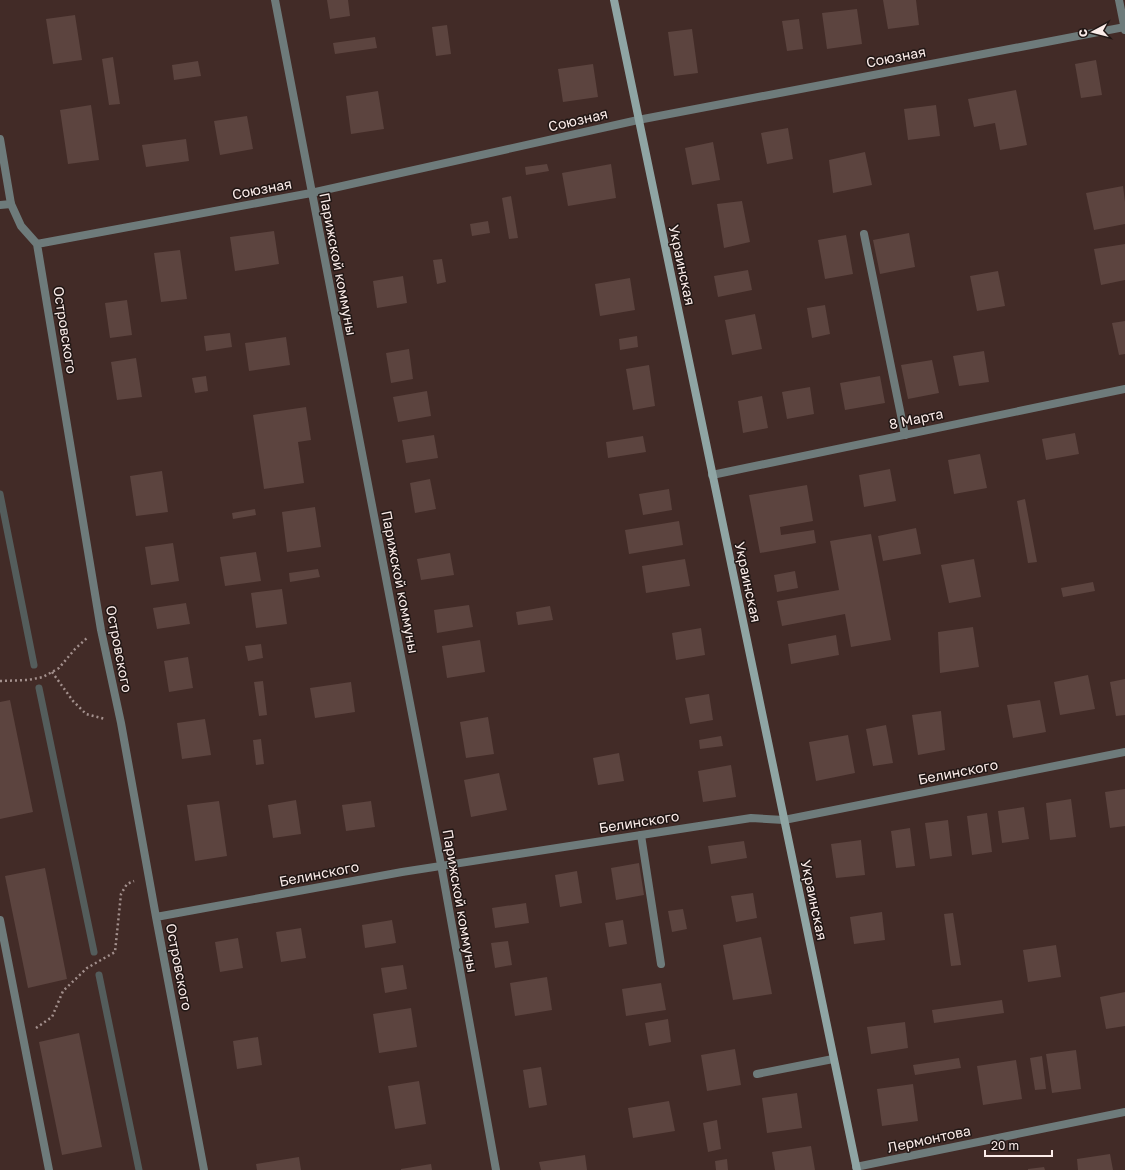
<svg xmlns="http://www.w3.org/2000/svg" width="1125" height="1170" font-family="'Golos Text',sans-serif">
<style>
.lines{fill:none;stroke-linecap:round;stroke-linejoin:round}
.stream{stroke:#545d5c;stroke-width:7}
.building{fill:#5c443f}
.path{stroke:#a3908d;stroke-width:2.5;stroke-dasharray:2 3;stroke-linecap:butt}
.lane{stroke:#6e7b7b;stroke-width:8}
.street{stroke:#6e7b7b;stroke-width:8}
.secondary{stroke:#8fa5a4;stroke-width:8}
.labels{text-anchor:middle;stroke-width:3;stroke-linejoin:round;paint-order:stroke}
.street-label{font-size:14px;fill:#fbece9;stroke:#211715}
</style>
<rect width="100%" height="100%" fill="#422b27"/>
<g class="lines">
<path class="stream" d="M0 494 34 665
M39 688 94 952
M99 975 139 1170"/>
</g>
<path class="building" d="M327 0H348L350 16 330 19Z
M883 0H916L919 25 888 29Z
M857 9 862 44 827 49 822 13Z
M75 15 82 60 53 64 46 19Z
M799 19 803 49 787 51 782 21Z
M447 25 451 54 436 56 432 27Z
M692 29 698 73 674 76 668 32Z
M375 37 377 48 335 54 333 43Z
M113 57 120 104 109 105 102 59Z
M1096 60 1102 95 1081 98 1075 64Z
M198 61 201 76 174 80 172 65Z
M593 64 598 97 563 102 558 69Z
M1016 90 1027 145 1000 150 995 123 974 127 968 99Z
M378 91 384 129 351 134 346 96Z
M91 105 99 160 68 164 60 110Z
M936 105 940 136 908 140 904 109Z
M247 116 253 149 220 155 214 121Z
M788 128 793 159 767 164 761 133Z
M186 139 189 161 146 167 142 145Z
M713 142 720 180 692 185 685 148Z
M865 152 872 185 833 193 829 160Z
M547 164 549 171 526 175 525 167Z
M611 164 616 198 568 206 562 173Z
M1123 186 1125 202V224L1094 230 1086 193Z
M511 196 518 238 509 239 502 198Z
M742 201 750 242 724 248 717 204Z
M488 221 490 233 472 236 470 224Z
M274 231 279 264 235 271 230 237Z
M909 233 915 267 880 274 873 240Z
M846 235 853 274 825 279 818 240Z
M1125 244V280L1101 285 1094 249Z
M180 250 187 299 161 302 154 253Z
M442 259 446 282 437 284 433 260Z
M748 270 752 290 718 297 714 276Z
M998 271 1005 306 977 311 970 276Z
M403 276 407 303 377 308 373 281Z
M630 278 635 310 600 316 595 284Z
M127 300 132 335 110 338 105 303Z
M825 305 830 334 812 338 807 308Z
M755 314 762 349 732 355 725 320Z
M1125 321V354L1119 355 1112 323Z
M230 333 232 347 206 351 204 336Z
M637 336 638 347 620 350 619 339Z
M286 337 290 365 249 371 245 343Z
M409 349 413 379 391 383 386 353Z
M984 351 989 382 959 386 953 356Z
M136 358 142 397 117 400 111 362Z
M932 360 939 393 908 399 901 365Z
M649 365 655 406 633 410 626 369Z
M206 376 208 391 195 393 192 378Z
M880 376 885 403 845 410 840 383Z
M810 387 814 414 787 419 782 392Z
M427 391 431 416 398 422 393 397Z
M762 396 768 428 743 433 738 401Z
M306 407 311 440 298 442 304 483 264 489 253 415Z
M1075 433 1079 454 1046 460 1042 439Z
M434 435 438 458 406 463 402 440Z
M643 436 646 452 608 458 606 442Z
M980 454 987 488 954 494 948 460Z
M890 469 896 501 864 507 859 475Z
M162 471 168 512 136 516 130 476Z
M430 479 436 509 415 513 410 483Z
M807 485 813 521 780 527 781 535 814 530 816 543 760 553 749 495Z
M669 489 672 510 643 515 639 494Z
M1025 499 1037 562 1028 563 1017 501Z
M315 507 321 547 287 552 282 512Z
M255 509 256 515 233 519 232 513Z
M679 521 683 545 629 554 625 530Z
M916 528 921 554 883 561 878 536Z
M871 534 891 640 851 647 845 614 782 626 777 601 839 590 830 541Z
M173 543 179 581 151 585 145 547Z
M256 552 261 581 225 586 220 557Z
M450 553 454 575 421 580 417 559Z
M685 559 690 586 646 593 642 566Z
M974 559 981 597 949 603 941 565Z
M318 569 320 577 290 582 289 573Z
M795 571 798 588 777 592 774 575Z
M1093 582 1095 591 1063 597 1061 588Z
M282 589 287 624 256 628 251 593Z
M186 603 190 624 157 629 153 608Z
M469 605 473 627 437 633 434 610Z
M550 606 553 620 518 625 516 612Z
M973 627 979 667 940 673 938 632Z
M701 628 705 655 676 660 672 633Z
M836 635 839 655 791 664 788 644Z
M480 640 485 672 447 678 442 646Z
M261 644 263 658 248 661 245 646Z
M188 657 193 688 169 692 164 661Z
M1088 675 1095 709 1060 715 1054 682Z
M1125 679V715L1116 716 1110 682Z
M263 681 267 715 259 716 254 682Z
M351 682 355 712 315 718 310 688Z
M709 694 713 720 690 724 685 698Z
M10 700 33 812 0 819V702Z
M1040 700 1046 732 1013 738 1007 705Z
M941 711 945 750 918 755 912 715Z
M488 717 494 754 466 758 460 722Z
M205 719 211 755 182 759 177 723Z
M886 725 893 763 873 766 866 729Z
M848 735 855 773 816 781 809 742Z
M721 736 723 746 700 749 699 740Z
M261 739 264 764 256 765 253 740Z
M619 753 624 781 598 785 593 758Z
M731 765 736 797 703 802 698 771Z
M499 773 507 810 471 817 464 780Z
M1125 789V826L1110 828 1105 792Z
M1071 799 1076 837 1050 840 1046 803Z
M296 800 301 834 273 838 268 805Z
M219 801 227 856 195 861 187 805Z
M371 801 375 827 346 831 342 805Z
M1024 807 1029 839 1002 843 998 811Z
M987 813 992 852 972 855 967 816Z
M948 820 952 856 930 859 925 823Z
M910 828 915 866 896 868 891 831Z
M861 840 865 875 836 878 831 844Z
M744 841 747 858 711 864 708 846Z
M639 863 644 895 616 900 611 868Z
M45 868 67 979 28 988 5 876Z
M577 871 582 903 560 907 555 875Z
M753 893 757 918 736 922 731 896Z
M526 903 529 923 495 928 492 908Z
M683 909 687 929 672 932 668 911Z
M882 912 885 940 854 944 850 917Z
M953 913 961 965 951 966 944 914Z
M392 920 396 943 365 948 362 925Z
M623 920 627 944 609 947 605 923Z
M301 928 306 958 281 962 276 932Z
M761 937 772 994 733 1000 723 945Z
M238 938 243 968 220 972 215 942Z
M508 941 512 965 495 968 491 943Z
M1056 945 1061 977 1028 982 1023 950Z
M403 965 407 989 385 993 381 968Z
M547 977 552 1010 515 1016 510 983Z
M661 983 666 1010 626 1016 622 989Z
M1125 992V1026L1106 1029 1100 997Z
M1002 1000 1004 1013 934 1023 932 1010Z
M411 1008 417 1047 379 1053 373 1014Z
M668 1019 671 1042 649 1046 645 1023Z
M905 1022 908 1048 871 1054 867 1027Z
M79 1033 102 1147 62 1155 39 1042Z
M258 1037 262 1065 237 1069 233 1041Z
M735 1049 741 1085 707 1091 701 1055Z
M1076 1050 1081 1089 1052 1093 1046 1054Z
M1042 1056 1046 1089 1035 1090 1030 1058Z
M959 1058 961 1068 915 1075 913 1065Z
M1016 1060 1022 1099 983 1105 977 1066Z
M541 1067 547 1105 529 1108 523 1070Z
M419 1081 426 1124 395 1129 388 1086Z
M913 1084 918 1121 882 1126 877 1089Z
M797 1093 802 1128 767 1133 762 1098Z
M669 1101 675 1131 633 1138 628 1108Z
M717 1120 721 1149 708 1152 703 1123Z
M811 1146 815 1170H775L772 1152Z
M1110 1154 1113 1170H1078L1077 1159Z
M585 1155 587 1170H541L539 1162Z
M299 1157 301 1170H257L256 1164Z
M727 1159 728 1170H716L715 1161Z
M431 1164 432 1170H401V1169Z
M1044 1167 1045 1170H1028V1169Z"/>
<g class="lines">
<path class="path" d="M52 672 73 701 86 714 105 719
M0 681 28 680 43 677 59 668 75 649 87 638
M36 1028 52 1017 63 991 87 968 115 952 121 894 127 884 134 881"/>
<path class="lane" d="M0 205 11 204
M864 234 905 435
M641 835 661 964
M0 920 49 1170
M757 1074 833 1059"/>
<path class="street" d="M275 0 442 870 496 1170
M1119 0 1125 30
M0 139 11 204 21 226 37 244 101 630 121 723 156 917 204 1170
M37 244 311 193 638 120 1125 27
M712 475 1125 389
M156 917 402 872 751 818 784 820 1125 752
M856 1167 1125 1112"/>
<path class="secondary" d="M614 0 857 1170"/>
</g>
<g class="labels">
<g class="street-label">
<text transform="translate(896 57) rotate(-11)" y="5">Союзная</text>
<text transform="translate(578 120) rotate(-13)" y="5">Союзная</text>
<text transform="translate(262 189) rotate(-11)" y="5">Союзная</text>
<text transform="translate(338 264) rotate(79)" y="5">Парижской коммуны</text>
<text transform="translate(682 265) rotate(78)" y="5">Украинская</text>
<text transform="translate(65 330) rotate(81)" y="5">Островского</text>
<text transform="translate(916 419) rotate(-12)" y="5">8 Марта</text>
<text transform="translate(400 582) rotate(79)" y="5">Парижской коммуны</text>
<text transform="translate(748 582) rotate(78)" y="5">Украинская</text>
<text transform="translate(119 649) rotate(79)" y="5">Островского</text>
<text transform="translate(958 772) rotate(-11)" y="5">Белинского</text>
<text transform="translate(639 822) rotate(-9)" y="5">Белинского</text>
<text transform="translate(319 874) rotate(-11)" y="5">Белинского</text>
<text transform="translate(814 900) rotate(78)" y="5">Украинская</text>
<text transform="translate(460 901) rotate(80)" y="5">Парижской коммуны</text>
<text transform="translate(179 967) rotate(79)" y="5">Островского</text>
<text transform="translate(929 1139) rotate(-12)" y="5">Лермонтова</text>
</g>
</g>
<g transform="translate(1093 32) rotate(263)" stroke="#211715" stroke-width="3" paint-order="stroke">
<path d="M0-3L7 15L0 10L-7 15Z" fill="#fbece9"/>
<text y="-6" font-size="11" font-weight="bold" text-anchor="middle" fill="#fbece9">С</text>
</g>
<path d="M985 1150v6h67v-6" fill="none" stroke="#fbece9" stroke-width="2"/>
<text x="991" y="1150" font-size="12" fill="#fbece9" stroke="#211715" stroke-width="3" paint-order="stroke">20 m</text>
</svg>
